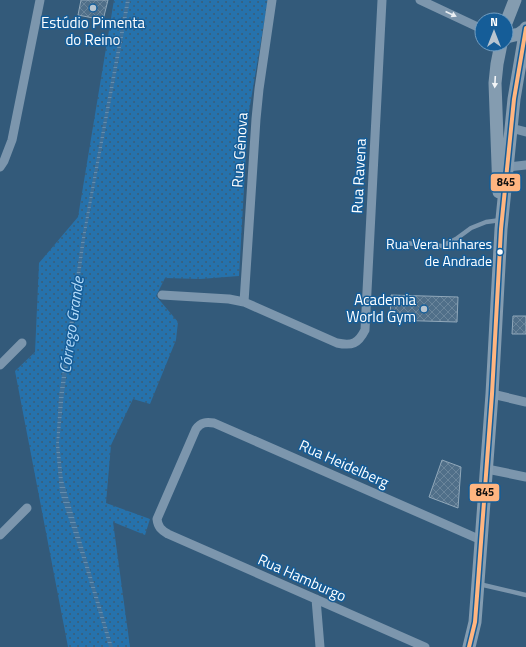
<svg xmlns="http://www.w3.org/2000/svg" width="526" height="647" font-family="'Titillium Web',sans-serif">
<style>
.grass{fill:url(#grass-dots)}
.water{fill:url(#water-rules)}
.building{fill:url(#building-cross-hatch);stroke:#91a8ba}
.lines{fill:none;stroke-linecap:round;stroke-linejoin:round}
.service{stroke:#7c96ad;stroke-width:4.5}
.minor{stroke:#7c96ad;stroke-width:9}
.secondary{stroke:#849cb0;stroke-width:13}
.bus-1-casing{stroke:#155d98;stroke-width:7}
.bus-1{stroke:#ffb580;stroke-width:4}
.oneway{fill:#ebeff3}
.oneway2{fill:#f3f5f7}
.poi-dot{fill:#b8c5d0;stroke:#155d98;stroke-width:1.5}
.bus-dot{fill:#fff;stroke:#155d98;stroke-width:1.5}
.labels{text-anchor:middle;stroke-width:3;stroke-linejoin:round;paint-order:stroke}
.bus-label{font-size:14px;fill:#fff;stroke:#155d98;text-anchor:end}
.poi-label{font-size:15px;fill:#fff;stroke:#155d98}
.street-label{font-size:15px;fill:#fff;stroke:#155d98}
.water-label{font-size:16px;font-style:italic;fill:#b4dbf9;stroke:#155d98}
.line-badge{stroke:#155d98;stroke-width:1.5}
.pale-badge-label{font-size:11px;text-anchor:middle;font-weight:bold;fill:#111}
</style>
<defs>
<pattern id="grass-dots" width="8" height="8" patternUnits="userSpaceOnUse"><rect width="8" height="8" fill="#2672ac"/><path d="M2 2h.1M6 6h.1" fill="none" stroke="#3b5d77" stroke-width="1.8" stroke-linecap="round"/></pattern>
<pattern id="water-rules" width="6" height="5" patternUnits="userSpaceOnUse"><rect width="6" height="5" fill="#3e7099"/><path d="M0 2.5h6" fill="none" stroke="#658dad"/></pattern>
<pattern id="building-cross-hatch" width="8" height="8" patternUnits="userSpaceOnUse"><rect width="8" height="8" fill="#506f89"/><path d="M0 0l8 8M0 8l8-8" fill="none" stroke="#6a859b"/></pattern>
</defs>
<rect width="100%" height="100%" fill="#335a7a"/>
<path class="grass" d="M114 0H268L248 117 239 276 200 279 165 278 156 296 178 322 176 340 150 404 133 399 111 445 106 503 150 519 145 535 113 522 130 647H68L15 371 35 352 39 263 78 217Z"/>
<path class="water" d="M126 0H130L86 232 64 393 59 443 63 480 113 647H109L84 564 60 493 56 447 59 396 81 243Z"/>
<path class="building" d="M81 0H108L103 20 78 15Z
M391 295 458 297 457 322 390 320Z
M513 316H526V334H512Z
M442 460 461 467 458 508 429 497Z"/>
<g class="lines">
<path class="service" d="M404 243 442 246 456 239 471 228 486 222 501 220
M479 584 526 595"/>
<path class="minor" d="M420 0 482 29
M511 128 526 132
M0 167 4 161 12 140 40 0
M508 167 526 165
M162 295 229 299 244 302 337 343C352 346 358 344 365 330L382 0
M244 302 256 119 259 89 272 0
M0 365 22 343
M492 394 526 402
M487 469 526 477
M0 535 27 508
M316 599 320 647
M425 647 168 534C161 530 158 527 157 519L196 429C201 422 206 422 214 423L481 540"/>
<path class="secondary" d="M506 23 515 0
M506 37 519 34 526 29
M499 192 495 83 497 64 501 44
M469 647 475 622 477 596 492 394 501 229 514 99 526 28"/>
<defs>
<path id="bus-1" d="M469 647 475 622 477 596 492 394 501 229 514 99 526 28"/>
</defs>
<use href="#bus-1" class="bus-1-casing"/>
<use href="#bus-1" class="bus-1"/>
</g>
<defs><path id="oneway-solid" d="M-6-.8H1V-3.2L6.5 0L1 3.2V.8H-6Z"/></defs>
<use class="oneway" href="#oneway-solid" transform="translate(451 14) rotate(25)"/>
<use class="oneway2" href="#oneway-solid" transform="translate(495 82) rotate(93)"/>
<g class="poi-dot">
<circle cx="93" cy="8" r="4"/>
<circle cx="424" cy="309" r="4"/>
</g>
<circle class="bus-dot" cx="500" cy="252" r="3.5"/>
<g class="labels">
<g class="bus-label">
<text x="492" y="249">Rua Vera Linhares<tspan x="492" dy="17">de Andrade</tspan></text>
</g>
<g class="poi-label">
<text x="93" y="28">Estúdio Pimenta<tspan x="93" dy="17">do Reino</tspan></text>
<text x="416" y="305" text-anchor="end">Academia<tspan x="416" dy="17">World Gym</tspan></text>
</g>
<g class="street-label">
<text transform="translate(240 150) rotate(-86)" y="5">Rua Gênova</text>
<text transform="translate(359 176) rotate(-87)" y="5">Rua Ravena</text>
<text transform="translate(344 464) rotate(24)" y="5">Rua Heidelberg</text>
<text transform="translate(302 578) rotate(24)" y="5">Rua Hamburgo</text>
</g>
<g class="water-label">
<text transform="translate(71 325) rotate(-82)" y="6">Córrego Grande</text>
</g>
</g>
<g class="line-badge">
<rect x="490" y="173" width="31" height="19" rx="4" fill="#ffb580"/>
<rect x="469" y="483" width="31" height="19" rx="4" fill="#ffb580"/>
</g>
<g class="pale-badge-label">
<text x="506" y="186">845</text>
<text x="485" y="496">845</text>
</g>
<g transform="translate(494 32)"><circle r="19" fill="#155d98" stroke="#739ec1"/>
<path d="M0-3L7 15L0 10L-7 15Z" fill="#b8c5d0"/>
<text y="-6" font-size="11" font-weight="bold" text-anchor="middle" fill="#ffffff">N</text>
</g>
</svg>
